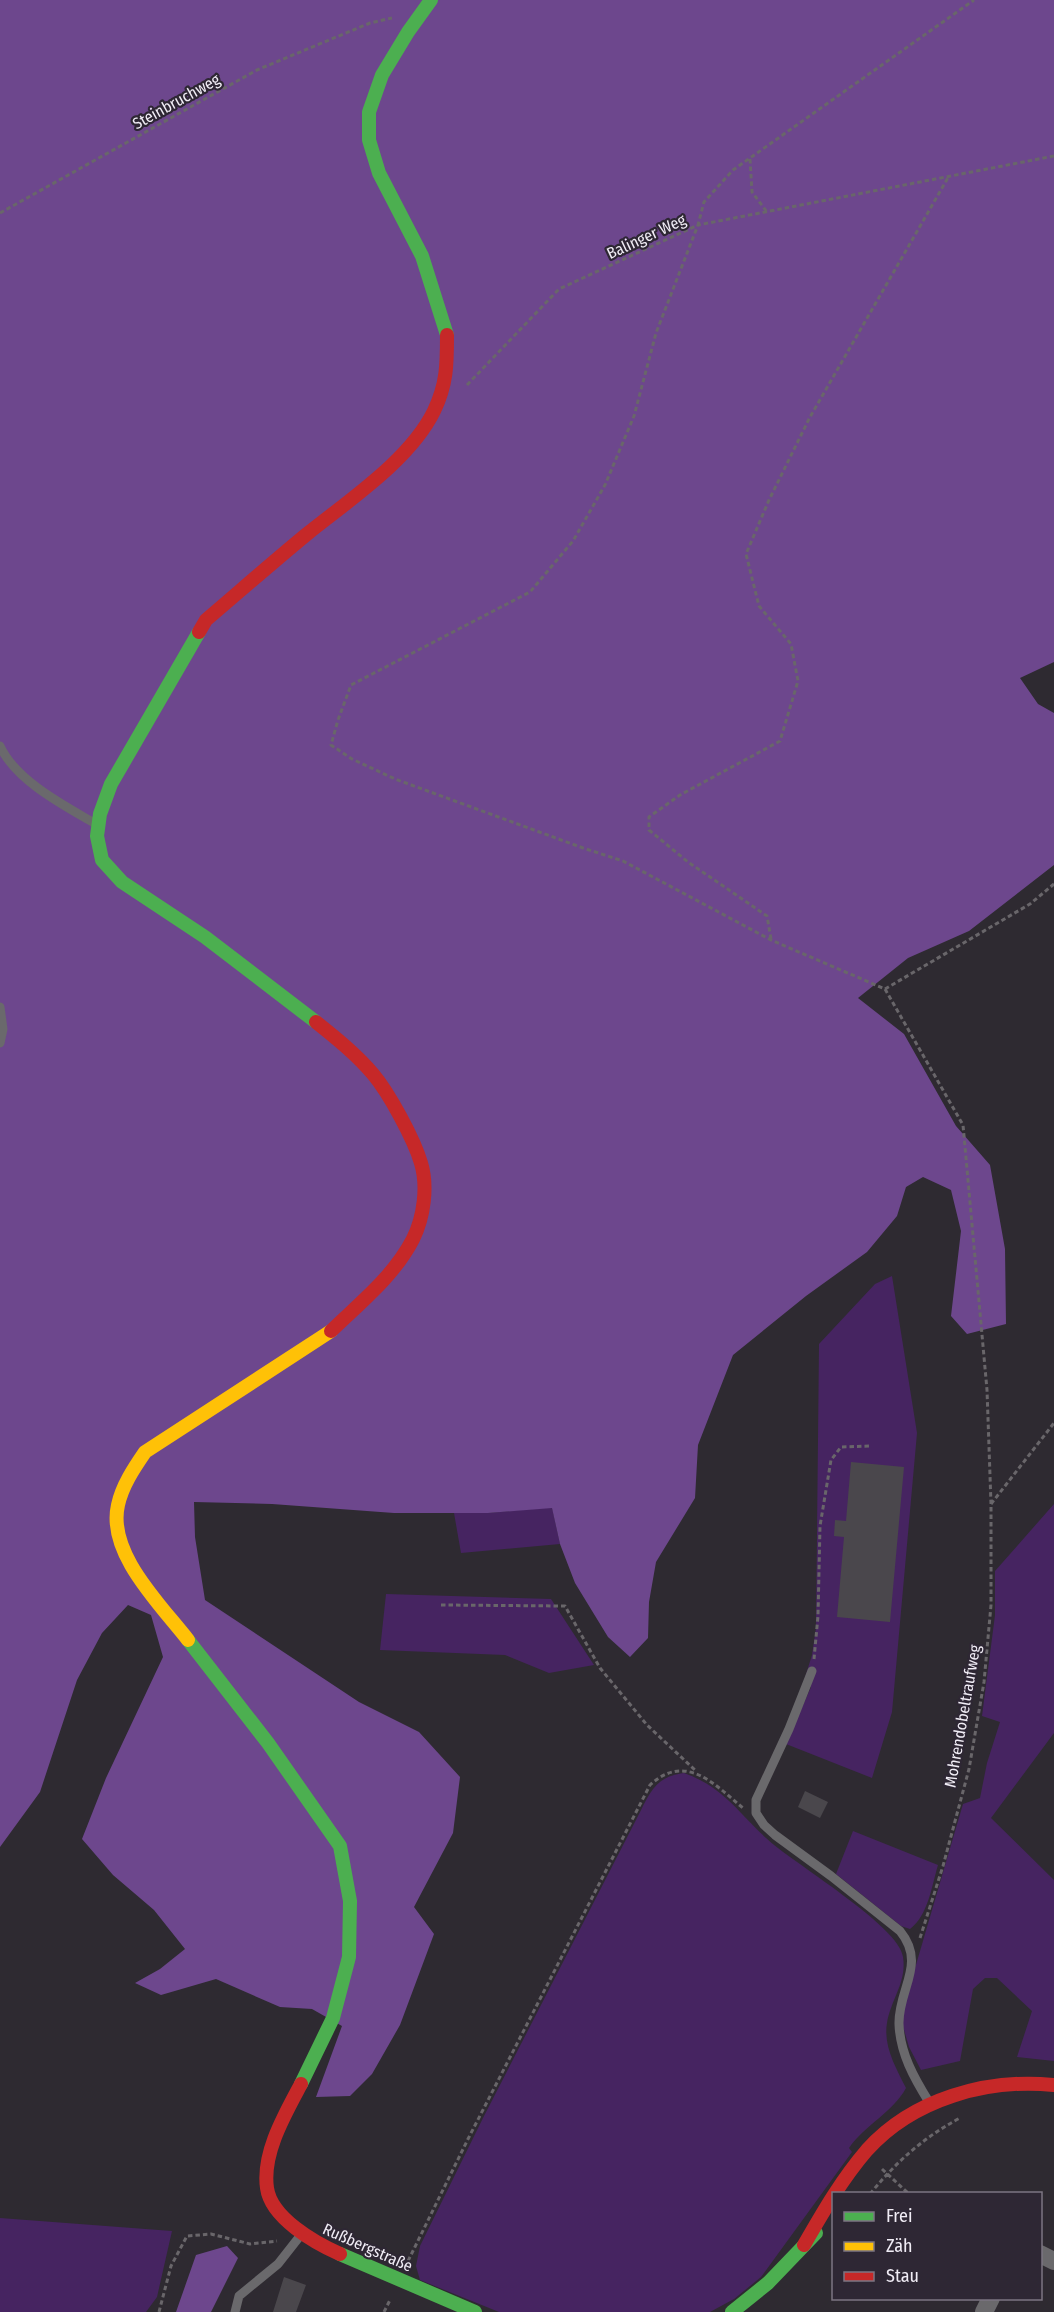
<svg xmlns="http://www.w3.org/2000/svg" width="1054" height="2312" font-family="'Fira Sans Condensed',sans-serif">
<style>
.green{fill:#462461}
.forest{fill:#6d478d}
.building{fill:#4a474c}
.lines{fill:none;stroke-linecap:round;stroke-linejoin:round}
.path{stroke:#69666a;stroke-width:3;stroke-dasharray:4.5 3;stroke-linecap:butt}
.lane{stroke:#6a696c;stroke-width:9}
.street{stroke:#6a696c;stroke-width:18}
.fast{stroke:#4caf50;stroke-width:14}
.slow{stroke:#ffc107;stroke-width:14}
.jam{stroke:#c62828;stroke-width:14}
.labels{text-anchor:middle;stroke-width:4.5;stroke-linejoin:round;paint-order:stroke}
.street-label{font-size:16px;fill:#f1edf6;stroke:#2e2734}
</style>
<rect width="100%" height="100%" fill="#2e2a31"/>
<path class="green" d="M892 1276 917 1433 892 1712 872 1778 786 1744 811 1687 803 1684 812 1655 816 1628 819 1344 875 1284Z
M1054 1504V1733L991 1818 1054 1880V2061L1017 2057 1032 2011 997 1978H985L973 1989 960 2061 921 2070 909 2047 902 2023 906 1999 963 1804 980 1798 987 1763 1000 1722 982 1716 995 1615V1571Z
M552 1507 560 1544 461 1553 454 1513H488Z
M386 1594 551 1599 594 1665 549 1673 505 1655 380 1650Z
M684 1773C723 1787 737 1811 766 1838 791 1862 900 1926 903 1957 907 1982 891 1999 887 2023 883 2046 896 2068 906 2088 893 2112 865 2125 849 2148L852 2152 761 2277 734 2299 710 2312H499L420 2280 416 2266 420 2246 483 2118 637 1818C650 1793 654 1777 684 1773Z
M853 1831 938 1865C932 1885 928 1916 910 1929L901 1926 836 1874Z
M0 2218 172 2231 157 2297 146 2312H0Z"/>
<path class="forest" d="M0 0H1054V662L1020 678 1038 704 1054 713V865L969 931 908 958 858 998 904 1034 956 1126 990 1165 1005 1249 1006 1324 967 1334 951 1316 961 1231 951 1190 923 1177 906 1187 897 1216 867 1252 806 1296 733 1355 698 1445 695 1498 656 1562 649 1602 648 1638 630 1657 608 1637 575 1583 560 1544 552 1508 488 1513H394L272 1504 194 1502 195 1537 205 1600 359 1702 419 1732 460 1777 453 1833 414 1907 434 1934 400 2025 372 2074 350 2096 316 2097 342 2026 312 2009 280 2007 216 1979 161 1995 135 1983 160 1969 185 1949 154 1910 113 1875 82 1839 106 1778 163 1657 151 1615 128 1605 102 1633 77 1680 40 1792 0 1847Z
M227 2246 238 2258 211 2312H176L196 2255Z"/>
<path class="building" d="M851 1462 904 1467 890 1622 837 1617 844 1537 834 1536 835 1520 846 1521Z
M805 1791 828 1802 820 1818 798 1807Z
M284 2277 306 2285 296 2312H273Z"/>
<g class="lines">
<path class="path" d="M750 159 752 192 767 212
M0 213 257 70 370 23 392 18
M467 385 559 289 698 225 704 202 733 170 974 0
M771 939 767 916 688 862 649 830V817L680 795 780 741 798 681 791 644 759 606 746 554 769 500 810 417 949 176
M885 989 1030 904 1054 884
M991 1504 1054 1423
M441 1605 565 1606 600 1668 647 1725 696 1771
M814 1659 818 1616 820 1526 831 1460 841 1447 869 1446
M920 1938 943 1866 969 1769 984 1682 991 1605V1504L987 1390 963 1125 885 989 771 940 623 861 583 848 395 779 352 759 331 745 338 720 351 685 530 592 573 541 605 485 634 416 656 333 698 225 1054 156
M882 2169 909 2194
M870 2194C896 2162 924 2137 960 2118
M408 2261 468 2139 650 1785C686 1752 714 1784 743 1808
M159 2312 171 2266 187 2236 211 2234 250 2244 277 2241
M384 2312 390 2300"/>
<path class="lane" d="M0 746C16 781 65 806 96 824
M0 1007 3 1029 0 1043
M812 1671 789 1729 756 1800V1813L764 1825 775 1835 831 1876 900 1931C927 1964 898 1989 899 2024 900 2053 914 2078 929 2102
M235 2312 239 2296 278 2264 300 2236"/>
<path class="street" d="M1040 2254 1054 2261
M984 2312 991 2298"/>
<path class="fast" d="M431 0 408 32 382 75 369 112V140L379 173 422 256 447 335
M199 632 111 784 100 814 97 836 102 860 122 882 205 937 316 1022
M188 1640 268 1743 340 1846 350 1901 349 1957 333 2018 301 2084
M340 2254 475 2312
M732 2312 768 2283 816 2233"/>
<path class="slow" d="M188 1640C160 1604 107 1553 118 1505 122 1486 134 1468 145 1452L331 1331"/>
<path class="jam" d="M199 632 206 620C240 591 273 562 307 534 349 500 410 460 434 411 447 384 447 364 447 335
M316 1022C336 1038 356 1054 373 1074 389 1093 414 1139 421 1163 428 1186 424 1217 413 1239 394 1276 361 1302 331 1331
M301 2084C285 2114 262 2153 267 2188 271 2218 315 2243 340 2254
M804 2245C823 2212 842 2179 867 2150 913 2099 987 2078 1054 2085"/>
</g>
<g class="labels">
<g class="street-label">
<text transform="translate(176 101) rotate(-29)" y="6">Steinbruchweg</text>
<text transform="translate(646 236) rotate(-25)" y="6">Balinger Weg</text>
<text transform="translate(962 1716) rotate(-80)" y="6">Mohrendobeltraufweg</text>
<text transform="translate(368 2247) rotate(24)" y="6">Rußbergstraße</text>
</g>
</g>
<rect x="832" y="2192" width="210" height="108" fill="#2e2734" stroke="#7c7682" stroke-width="1.5"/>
<rect x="844" y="2212" width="30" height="9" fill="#4caf50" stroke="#7c7682" stroke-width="1.5"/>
<text x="886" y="2222" font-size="18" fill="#f1edf6">Frei</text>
<rect x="844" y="2242" width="30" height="9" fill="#ffc107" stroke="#7c7682" stroke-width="1.5"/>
<text x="886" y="2252" font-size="18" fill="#f1edf6">Zäh</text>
<rect x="844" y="2272" width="30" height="9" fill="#c62828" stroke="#7c7682" stroke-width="1.5"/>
<text x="886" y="2282" font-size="18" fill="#f1edf6">Stau</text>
</svg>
